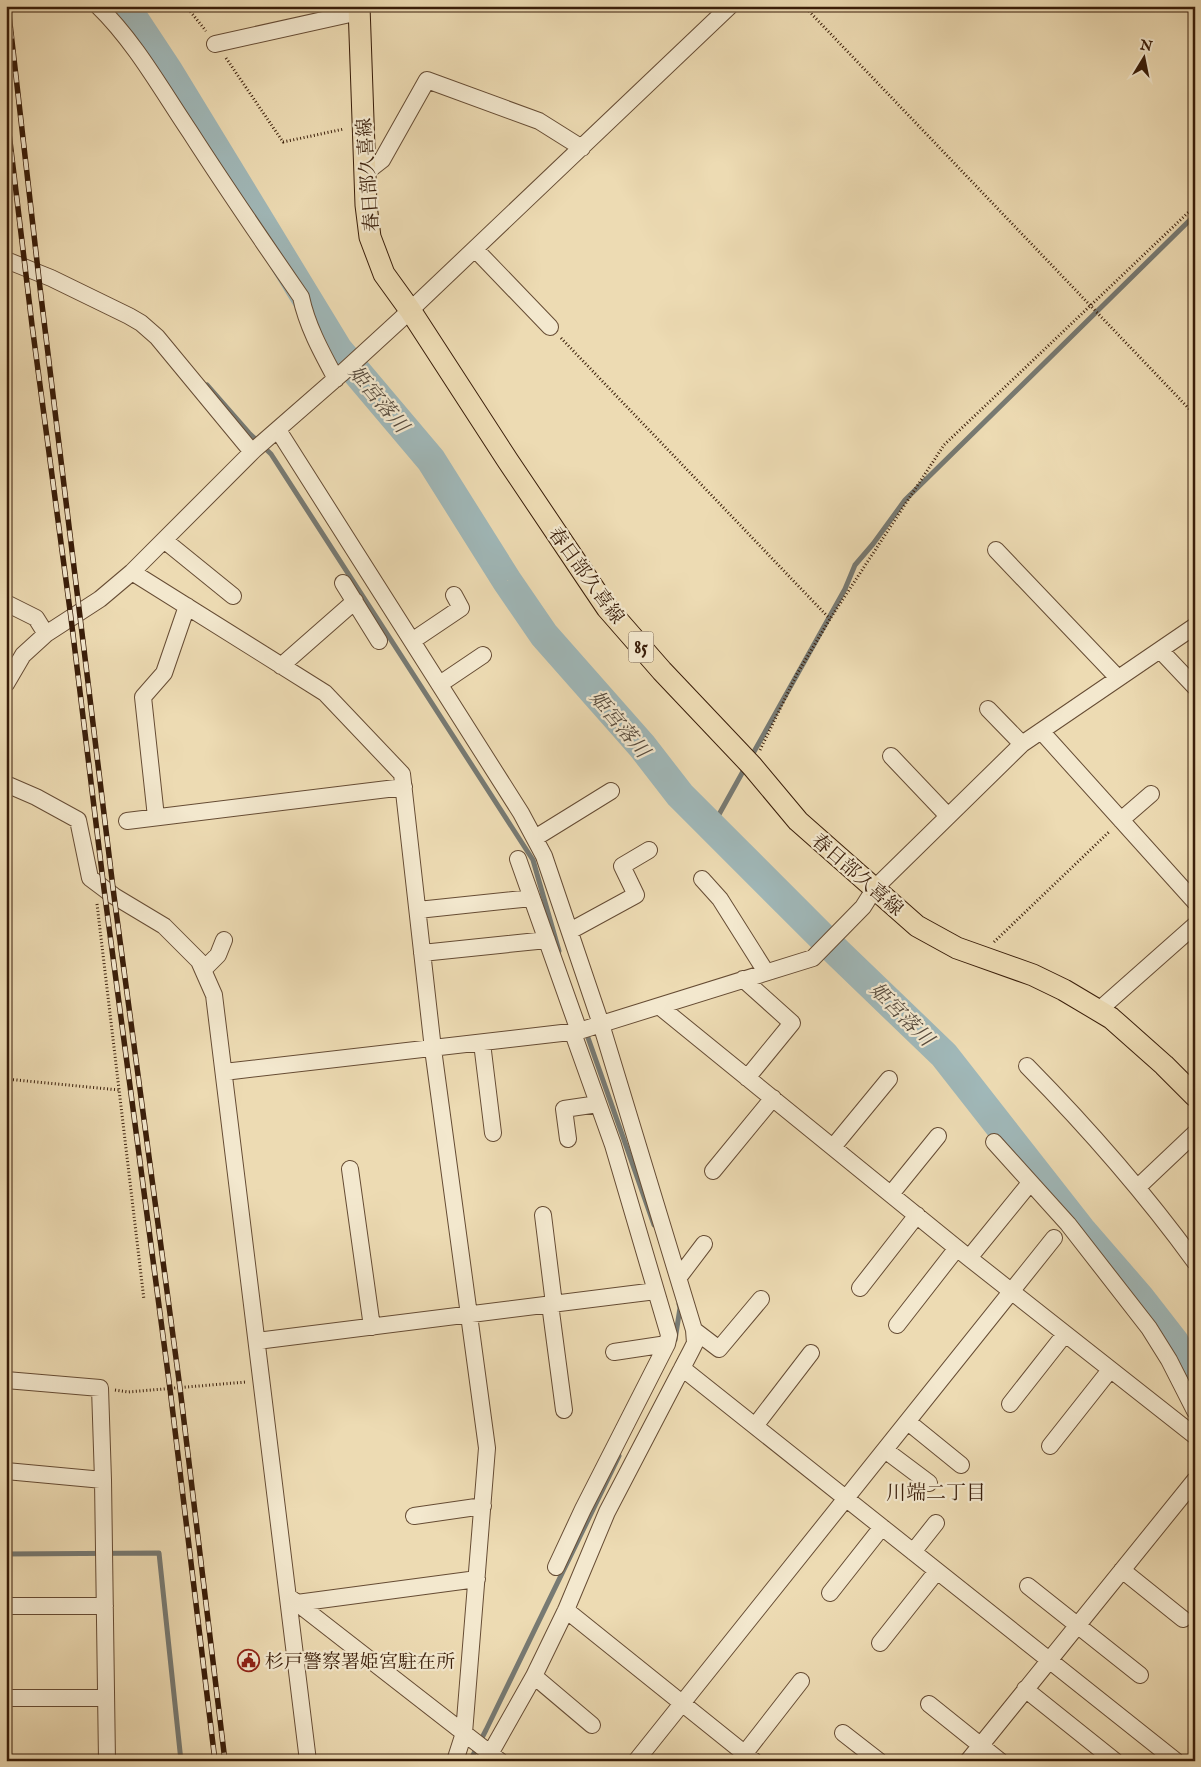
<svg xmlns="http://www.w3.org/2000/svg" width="1201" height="1767" font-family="'IM FELL English','Noto Serif JP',serif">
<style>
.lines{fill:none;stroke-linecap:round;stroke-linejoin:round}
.stream{stroke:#777a73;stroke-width:5}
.river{stroke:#a0b8b9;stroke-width:30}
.minor-casing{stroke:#664c34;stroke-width:18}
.major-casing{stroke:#391d09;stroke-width:23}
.path{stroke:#391d09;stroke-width:3;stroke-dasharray:1 2.5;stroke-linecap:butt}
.minor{stroke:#f3e8ce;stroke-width:16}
.major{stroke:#eddbb3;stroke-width:21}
.rail-casing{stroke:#391d09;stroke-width:5.5}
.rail{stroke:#f3e8ce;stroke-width:4;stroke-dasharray:11;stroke-linecap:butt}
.labels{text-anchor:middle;stroke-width:4.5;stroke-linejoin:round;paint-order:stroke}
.shield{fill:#f3e8ce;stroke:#715a44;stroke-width:1}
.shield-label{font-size:18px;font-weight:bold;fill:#391d09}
.street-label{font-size:19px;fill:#391d09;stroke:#f3e8ce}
.poi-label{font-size:19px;fill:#391d09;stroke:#f3e8ce;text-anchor:start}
.water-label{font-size:20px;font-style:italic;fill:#584c3e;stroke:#f3e8ce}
.neighbourhood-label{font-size:20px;fill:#391d09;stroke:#f3e8ce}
</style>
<rect width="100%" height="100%" fill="#eddbb3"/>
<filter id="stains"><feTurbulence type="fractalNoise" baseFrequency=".004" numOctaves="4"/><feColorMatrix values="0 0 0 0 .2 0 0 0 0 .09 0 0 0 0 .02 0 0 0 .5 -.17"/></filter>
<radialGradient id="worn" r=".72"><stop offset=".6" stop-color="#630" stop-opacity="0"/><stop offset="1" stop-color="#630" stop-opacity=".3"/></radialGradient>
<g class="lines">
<path class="stream" d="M207 385 249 433 271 454 533 860 559 951
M751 757 845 589 855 565 873 544 905 500 1195 215
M712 827 746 766
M586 1032 654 1225
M675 1340 680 1308 679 1304
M6 1554 159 1553 181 1761
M470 1761 486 1730 619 1456"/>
<path class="river" d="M125 6 168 71 338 350 431 460 507 581 544 635 642 746 680 795 838 953 944 1055 1081 1230 1139 1297 1174 1342 1195 1378"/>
<defs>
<path id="minor" d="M98 6C135 42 161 89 190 132 226 188 263 242 301 297 307 326 322 353 336 379
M215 44 359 12
M364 174 382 160 427 80 539 121 582 148
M475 249 550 327
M6 260 51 278 129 316 141 323 157 337 252 452
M278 430 521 813 544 856 601 1024 694 1330 695 1343 691 1351 607 1512 566 1610 534 1676 486 1761
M164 540 233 596
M996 550 1118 678
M132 572 325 693 402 774 433 1049 487 1448 464 1733 455 1761
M343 583 379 641
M6 603 36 618 46 634
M412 641 461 608 454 595
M1160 650 1195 687
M281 666 355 601
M6 684 23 655 46 634 100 599 132 572 254 450 341 374 401 319 730 6
M440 684 483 655
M988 709 1022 744
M1041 731 1195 902
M891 756 948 816
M6 784 36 797 78 820 90 878 114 896 164 926 199 961 214 995 308 1761
M156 817 143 697 164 673 187 606
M1121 820 1151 794
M127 821 404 787
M535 838 611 791
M518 859 579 1031
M702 879 720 899 766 972
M418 910 532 898
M570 931 636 895 622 866 649 850
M422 953 547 940
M203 970 218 955 224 940
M743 979 792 1023 747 1078
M659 1006 969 1258 1195 1436
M1099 1010 1195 925
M482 1043 493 1133
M1027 1066C1088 1128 1144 1192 1195 1262
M224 1072 579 1031 813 958 863 907 875 888 1022 744 1195 626
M568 1139 564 1109 598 1104
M994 1142 1068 1224 1149 1328 1169 1360 1195 1411
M833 1147 889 1079
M350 1169 372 1327
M713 1171 773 1098
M1138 1187 1195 1133
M891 1194 938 1136
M543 1215 554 1304
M969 1258 1030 1183
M679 1277 704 1244
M860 1288 917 1215
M550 1304 564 1410
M897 1325 957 1248
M694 1330 719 1349 761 1299
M257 1341 656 1291
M614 1352 667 1344
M682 1368 1176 1761
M6 1380 100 1388 103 1480 107 1761
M1010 1404 1065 1334
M908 1422 961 1465
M755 1426 811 1353
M1050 1446 1110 1370
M885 1450 929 1483
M6 1471 103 1480
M414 1516 483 1506
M913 1552 936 1523
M556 1567 583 1509 667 1344 669 1335 613 1145 573 1033
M1122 1570 1183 1619
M1028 1586 1140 1675
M830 1593 882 1527
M288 1596 500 1761
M297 1603 477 1579
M6 1606H105
M566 1610 754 1761
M880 1643 937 1571
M534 1676 592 1725
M1025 1689 1115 1761
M6 1698H106
M929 1704 1000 1761
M843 1733 879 1761
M745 1753 801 1681
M636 1761 1054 1238
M968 1761 1195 1480"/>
<path id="major" d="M359 6 366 205 370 237 384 274 410 310 508 461 607 608 662 671 752 766 798 821 917 926 957 948 1033 975 1064 990 1111 1018 1164 1065 1195 1096"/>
</defs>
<use href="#minor" class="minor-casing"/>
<use href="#major" class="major-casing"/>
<path class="path" d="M186 6 206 31
M804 6 1195 415
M377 8 384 6
M226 58 283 142 344 129
M561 338 830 619
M760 750 797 674 830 619 944 445 1195 206
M97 904 144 1300
M994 942 1110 831
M6 1079 119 1090
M115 1390 128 1392 246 1382"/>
<use href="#minor" class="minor"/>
<use href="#major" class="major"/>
<defs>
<path id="rail" d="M8 6 40 288 114 896 180 1388 225 1761
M6 108 32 325 71 618 104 889 170 1389 215 1761"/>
</defs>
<use href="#rail" class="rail-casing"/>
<use href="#rail" class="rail"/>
</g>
<defs>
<symbol id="civic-ring" viewBox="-11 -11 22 22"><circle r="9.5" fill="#f3e8ce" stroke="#8f2418" stroke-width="1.5"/><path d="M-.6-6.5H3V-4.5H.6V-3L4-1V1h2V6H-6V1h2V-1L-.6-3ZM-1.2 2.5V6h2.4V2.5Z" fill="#8f2418"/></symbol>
</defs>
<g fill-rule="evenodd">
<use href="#civic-ring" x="236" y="1648" width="25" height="25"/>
</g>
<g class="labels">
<rect class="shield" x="628.5" y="631.5" width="25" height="31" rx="4"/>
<g class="shield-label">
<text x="641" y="653">85</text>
</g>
<g class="street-label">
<text transform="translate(367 175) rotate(-94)" y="7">春日部久喜線</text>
<text transform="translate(587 575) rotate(54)" y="7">春日部久喜線</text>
<text transform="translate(858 874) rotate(41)" y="7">春日部久喜線</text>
</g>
<g class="poi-label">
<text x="265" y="1668">杉戸警察署姫宮駐在所</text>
</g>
<g class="water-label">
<text transform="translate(379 399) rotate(50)" y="7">姫宮落川</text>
<text transform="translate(620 724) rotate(50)" y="7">姫宮落川</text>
<text transform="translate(902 1014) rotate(45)" y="7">姫宮落川</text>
</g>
<g class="neighbourhood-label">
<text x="936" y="1499">川端二丁目</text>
</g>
</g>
<rect width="1201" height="1767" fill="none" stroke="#eddbb3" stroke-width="25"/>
<rect x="8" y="8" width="1186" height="1752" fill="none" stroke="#391d09" stroke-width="2.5"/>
<rect x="12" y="12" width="1176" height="1742" fill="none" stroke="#391d09"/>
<g transform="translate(1144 58) rotate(10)" stroke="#f3e8ce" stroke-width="4" paint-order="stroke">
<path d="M0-4L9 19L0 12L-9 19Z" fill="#391d09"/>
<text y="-8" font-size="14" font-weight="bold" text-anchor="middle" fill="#391d09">N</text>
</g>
<rect width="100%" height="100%" filter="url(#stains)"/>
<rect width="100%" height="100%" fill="url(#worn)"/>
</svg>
